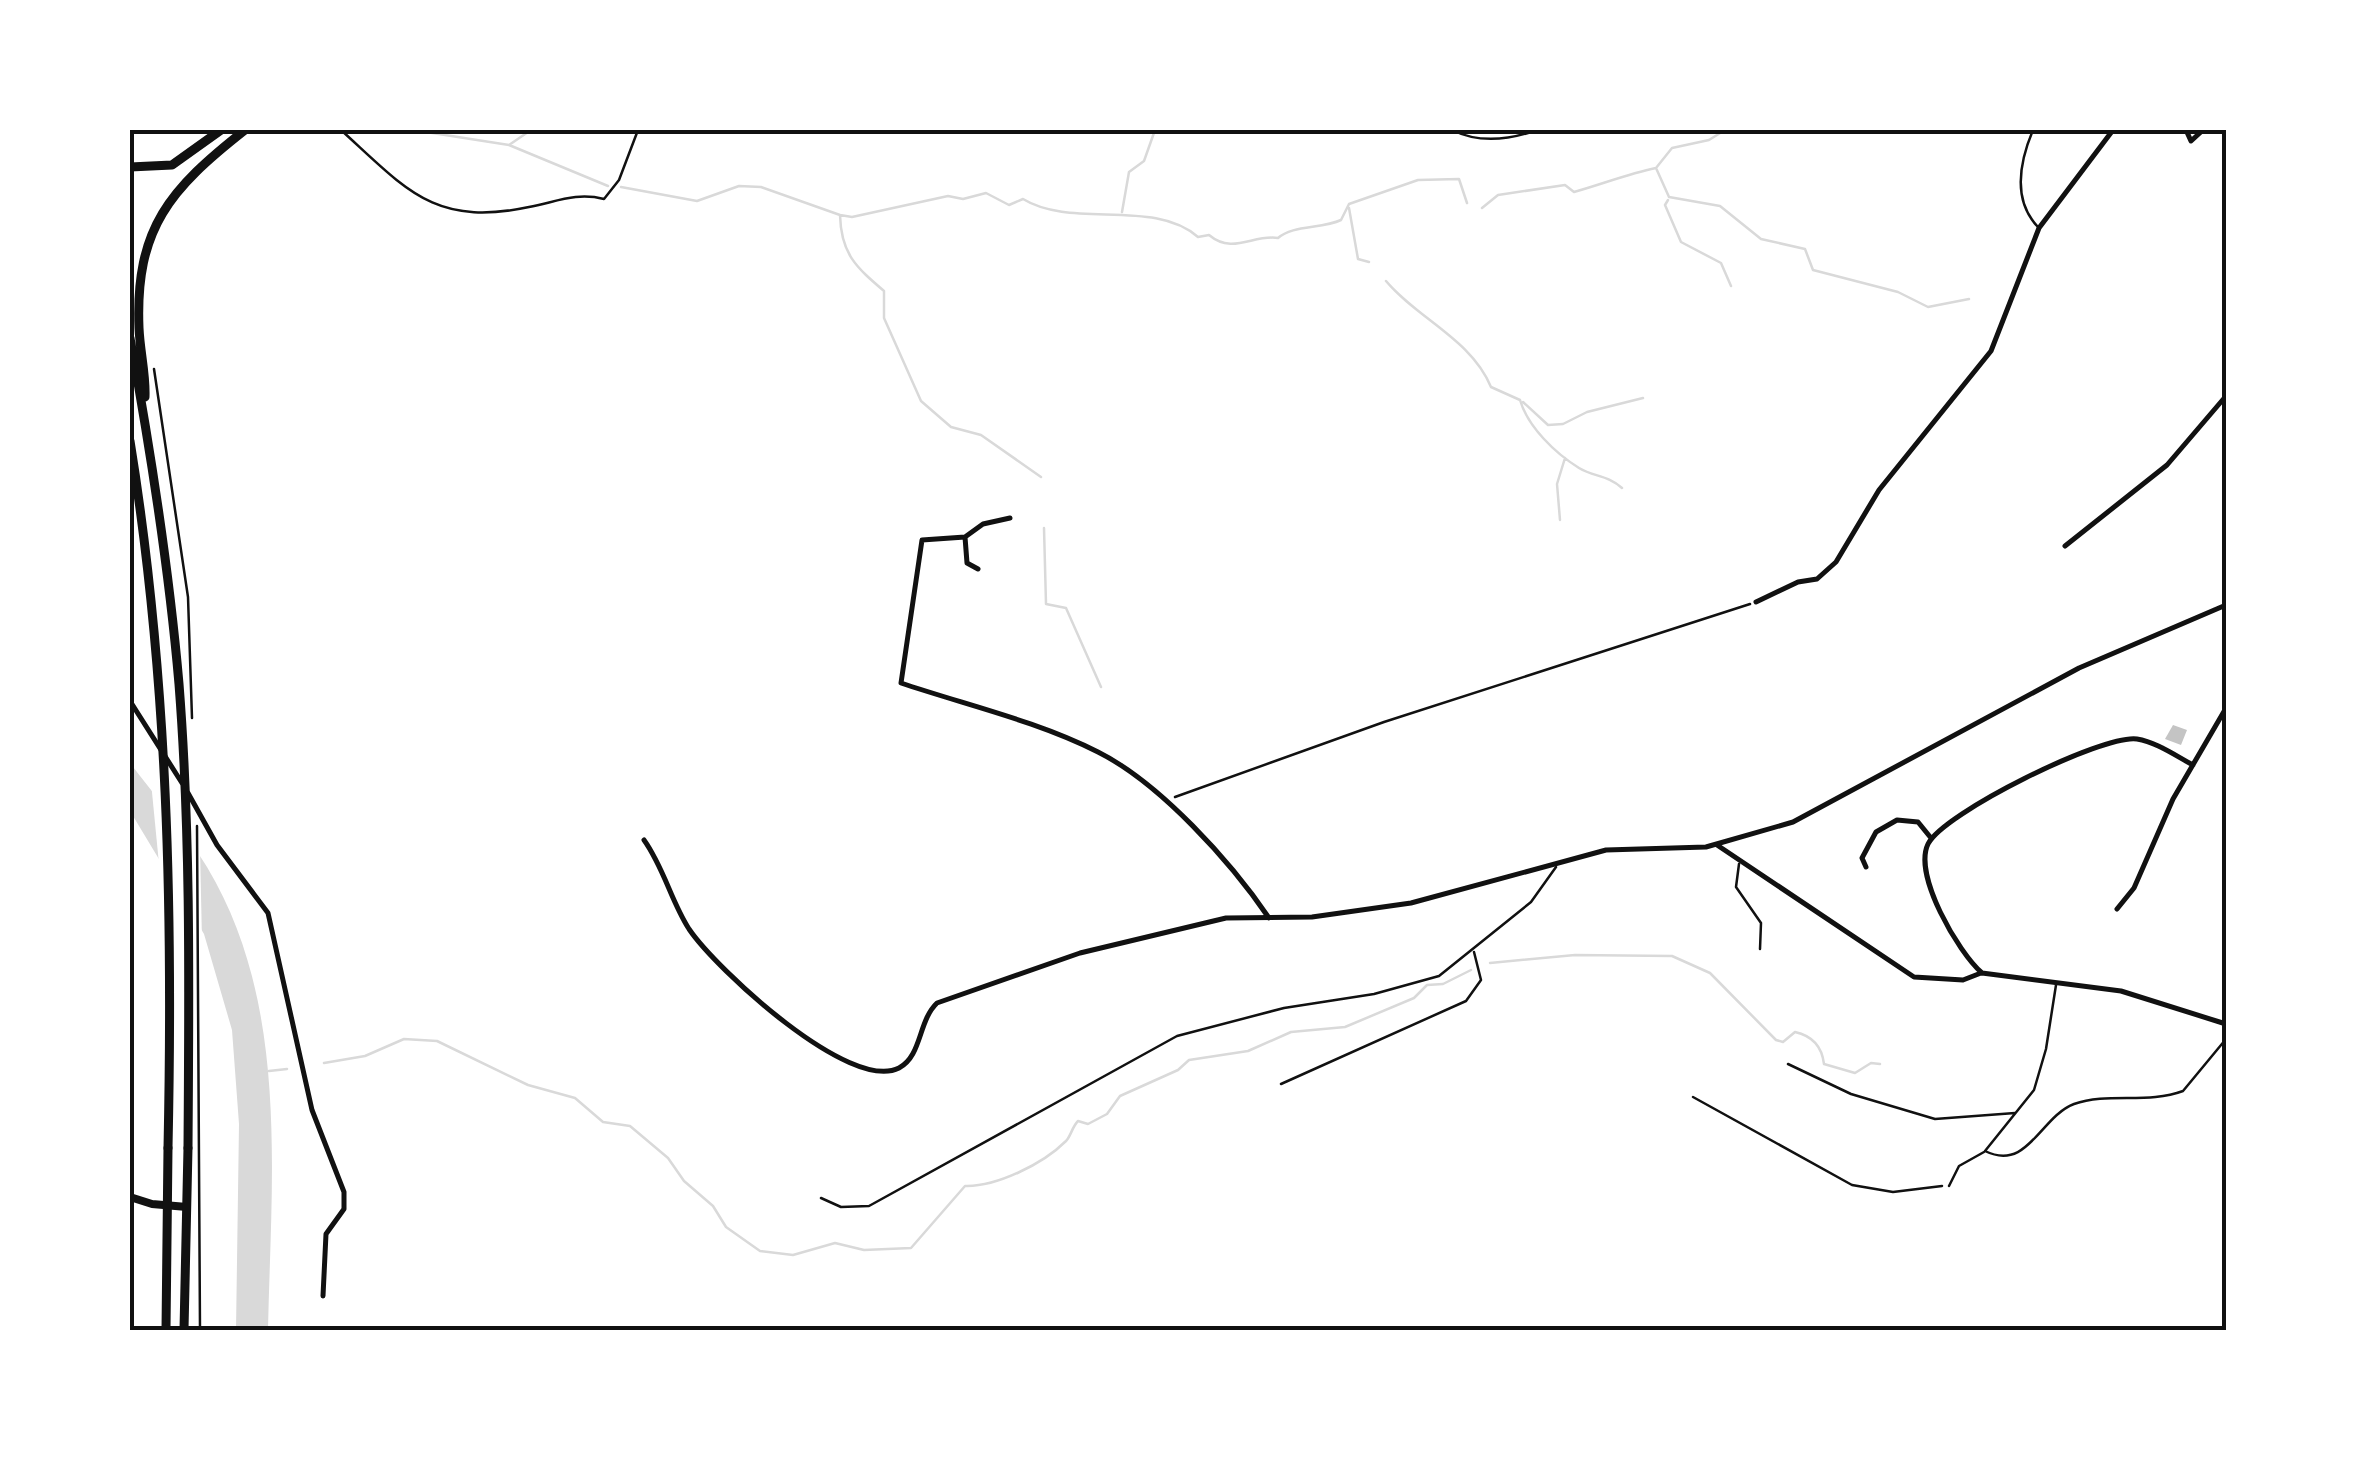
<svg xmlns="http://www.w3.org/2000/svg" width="2356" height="1460" font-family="Karla,sans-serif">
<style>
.water{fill:#d9d9d9}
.pier{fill:#fff}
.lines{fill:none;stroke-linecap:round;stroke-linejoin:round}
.stream{stroke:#d9d9d9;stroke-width:2.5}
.building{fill:#c4c4c4}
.path{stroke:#111;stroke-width:2.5}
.service{stroke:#111;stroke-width:2.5}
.minor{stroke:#111;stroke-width:5}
.secondary{stroke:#111;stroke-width:8}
.primary{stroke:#111;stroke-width:9}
.trunk{stroke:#111;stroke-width:9}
.neatline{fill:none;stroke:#111;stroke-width:4}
</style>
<rect width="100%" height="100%" fill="#fff"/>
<path class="water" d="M130 763C156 797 185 831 207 867 290 1005 271 1177 268 1330H236L239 1124 232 1030 204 934 130 811Z"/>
<path class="pier" d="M151 782 200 849 202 941 159 864Z"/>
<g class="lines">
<path class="stream" d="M413 130 509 145 531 130
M509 145 608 186
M1656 168 1669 197 1720 206 1761 239 1805 249 1813 270 1898 292 1928 307 1969 299
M621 187 697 201 739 186 761 187 840 215C841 254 856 267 884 291V318L921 401 951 427 981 435 1041 477
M1668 200 1665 205 1681 242 1721 263 1731 286
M1349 208 1358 259 1369 262
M1482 208 1498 195 1565 185 1574 192C1603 184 1627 174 1656 168L1672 148 1709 140 1725 130
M1122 212 1129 172 1144 161 1155 130
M840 215 852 217 948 196 963 199 986 193 1009 205 1023 199C1072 229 1154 198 1198 237L1209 235C1233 255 1253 234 1278 238 1292 225 1322 229 1341 220L1349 204 1418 180 1459 179 1467 203
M1386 281C1418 319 1471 339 1491 387L1520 400C1528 427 1555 453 1579 468 1594 477 1608 475 1622 488
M1523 402 1548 425 1563 424 1587 412 1643 398
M1560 520 1557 484 1565 458
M1044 528 1046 604 1066 608 1101 687
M1490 963 1575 955 1672 956 1710 973 1776 1040 1783 1042 1795 1032C1813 1036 1822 1047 1824 1064L1855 1073 1871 1063 1880 1064
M324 1063 365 1056 404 1039 437 1041 528 1085 575 1098 603 1122 630 1126 668 1158 684 1181 713 1206 726 1227 760 1251 793 1255 835 1243 864 1250 911 1248 965 1186C996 1187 1043 1164 1066 1141 1071 1136 1072 1127 1078 1121L1088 1124 1107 1114 1120 1096 1178 1070 1189 1060 1248 1051 1291 1032 1345 1027 1414 998 1427 985 1443 984 1471 970
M269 1071 287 1069"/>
</g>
<path class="building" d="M2173 725 2187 730 2181 745 2165 739Z"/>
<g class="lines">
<path class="path" d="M154 369 188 597 192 718
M1175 797 1384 722 1750 604
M197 826 200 1330
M1693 1097 1852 1185 1893 1192 1942 1186"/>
<path class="service" d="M341 130C407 190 434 227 529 207 556 202 576 192 604 199L619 180 638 130
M1452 130C1480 144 1509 140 1537 130
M2033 130C2020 161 2012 200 2038 227
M1739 864 1736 887 1761 923 1760 949
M2056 985 2046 1049 2034 1090 1985 1151C2028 1172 2040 1117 2074 1104 2108 1092 2148 1104 2183 1091L2226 1039
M1788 1064 1851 1094 1935 1119 2015 1113
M1281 1084 1466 1001 1481 980 1474 952
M1949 1186 1959 1166 1984 1152
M821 1198 841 1207 869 1206 1177 1036 1284 1008 1374 994 1439 976 1531 902 1556 867"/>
<path class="minor" d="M2186 130 2191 141 2203 130
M1010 518 983 524 965 537 922 540 901 683C966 705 1037 721 1098 752 1160 783 1231 862 1269 918
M965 537 967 563 978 569
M2065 546 2167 465 2226 396
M1756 602 1798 582 1817 579 1836 562 1879 490 1991 351 2039 228 2113 130
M130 701 182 783
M188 793 217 845 268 913 312 1110 344 1192V1209L326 1234 323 1296
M644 840C664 868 671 901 689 929 716 969 850 1093 899 1068 922 1056 918 1021 937 1003L1080 953 1226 918 1312 917 1411 903 1606 850 1706 847 1793 822 2079 668 2226 605
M1717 845 1914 977 1963 980 1981 973
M1866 867 1862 858 1876 832 1897 820 1918 822 1931 838
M2117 909 2134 888 2173 799 2226 708
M1982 973C1958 952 1913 875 1928 844 1943 813 2103 734 2137 739 2156 742 2176 756 2193 765
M1982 973 2121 991 2226 1024"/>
<path class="secondary" d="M130 1197 152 1204 187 1207"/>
<path class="primary" d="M166 1330 168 1148
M184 1330 188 1148"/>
<path class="trunk" d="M130 167 172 165 221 130
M130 338C151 453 169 568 179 684 191 838 189 993 188 1148
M145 397C146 374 140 352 139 328 135 228 170 189 245 130
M130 441C168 676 173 910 168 1148"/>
</g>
<rect width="2356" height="1460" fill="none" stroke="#ffffff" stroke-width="265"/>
<rect x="132" y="132" width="2092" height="1196" class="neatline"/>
</svg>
